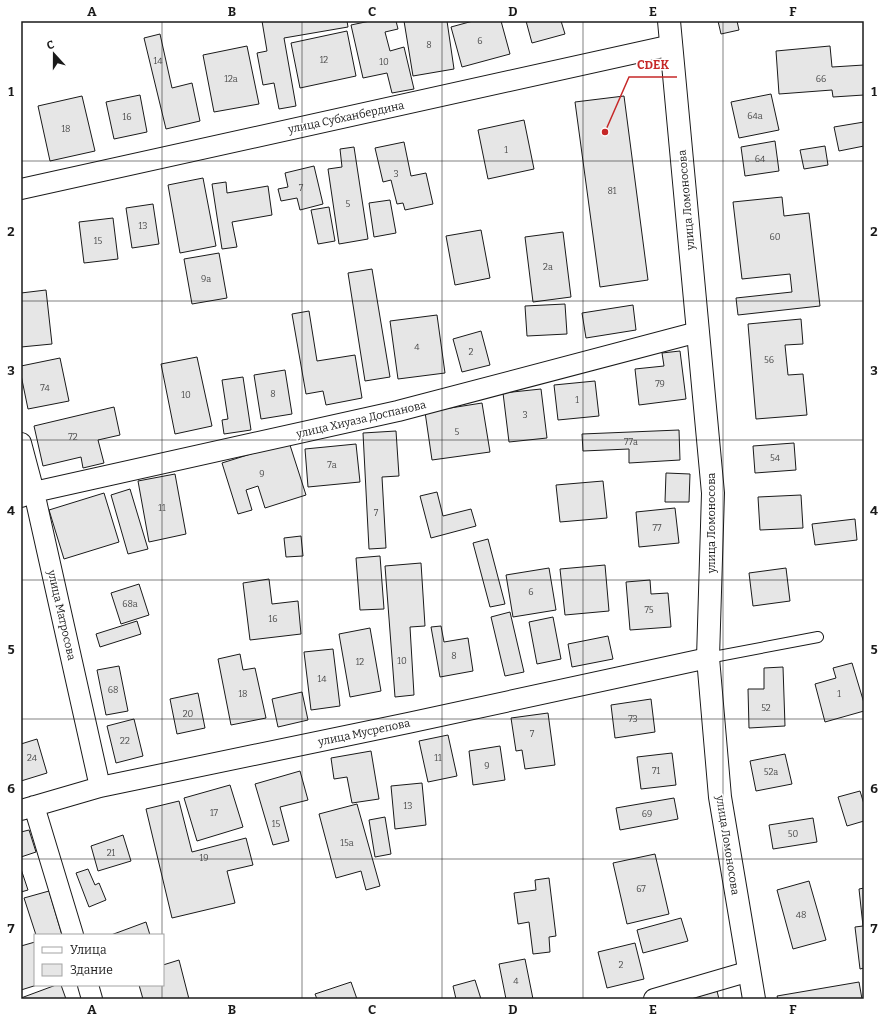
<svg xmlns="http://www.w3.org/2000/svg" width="885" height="1020" font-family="Bitter,serif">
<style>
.building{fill:#e6e6e6;stroke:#1a1a1a}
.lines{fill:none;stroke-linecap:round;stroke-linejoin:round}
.service-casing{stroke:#1a1a1a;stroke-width:12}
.minor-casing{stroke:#1a1a1a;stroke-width:22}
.primary-casing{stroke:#1a1a1a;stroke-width:24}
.service{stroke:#fff;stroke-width:10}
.minor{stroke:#fff;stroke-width:20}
.primary{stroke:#fff;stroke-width:22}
.grid{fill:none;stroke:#1a1a1a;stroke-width:1;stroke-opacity:0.55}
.labels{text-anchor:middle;stroke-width:3;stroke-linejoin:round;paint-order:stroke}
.number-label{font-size:9px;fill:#4d4d4d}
.street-label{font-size:11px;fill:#1a1a1a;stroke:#fff}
.leader{fill:none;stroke:#c62828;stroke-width:1.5}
.callout-dot{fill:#c62828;stroke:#fff;stroke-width:1.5}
.callout-label{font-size:12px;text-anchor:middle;font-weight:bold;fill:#c62828;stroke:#fff;stroke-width:3;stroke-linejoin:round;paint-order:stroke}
.neatline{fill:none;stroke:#1a1a1a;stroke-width:1.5}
.grid-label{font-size:13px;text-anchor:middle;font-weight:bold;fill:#1a1a1a}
</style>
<rect width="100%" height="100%" fill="#fff"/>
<path class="building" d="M262 21H347L348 27 284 38 296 106 279 109 274 83 263 85 257 53 267 51Z
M370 21H396L398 29 385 32 390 51 404 47 414 89 392 93 387 73 363 78 351 25Z
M404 21H447L454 69 413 76Z
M473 21H501L510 54 462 67 451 27Z
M526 21H561L565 34 532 43Z
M718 21H737L739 30 721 34Z
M347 31 356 76 300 88 291 43Z
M160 34 172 88 192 83 200 121 166 129 144 38Z
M247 46 259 104 214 112 203 55Z
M830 46 832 67 864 65V95L833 97 832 90 779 94 776 51Z
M771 94 779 130 739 138 731 102Z
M140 95 147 132 114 139 106 102Z
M82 96 95 151 50 161 38 106Z
M624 96 648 280 600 287 575 102Z
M524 120 534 169 488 179 478 130Z
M864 122V146L839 151 834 127Z
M775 141 779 171 745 176 741 147Z
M404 142 411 176 426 173 433 204 405 210 403 203 397 204 391 180 383 182 375 148Z
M825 146 828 165 804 169 800 150Z
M354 147 368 239 339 244 328 169 342 167 340 149Z
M314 166 323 204 300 210 297 198 281 201 278 189 288 187 285 173Z
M203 178 216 246 180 253 168 185Z
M226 182 227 193 268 186 272 215 232 222 237 247 222 249 212 184Z
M782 197 784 216 809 213 820 306 738 315 736 298 792 292 790 274 742 279 733 202Z
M390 200 396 233 374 237 369 203Z
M153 204 159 244 132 248 126 208Z
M329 207 335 241 318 244 311 210Z
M113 218 118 259 84 263 79 222Z
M481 230 490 278 455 285 446 236Z
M563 232 571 297 533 302 525 237Z
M219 253 227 298 192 304 184 259Z
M372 269 390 377 365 381 348 273Z
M46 290 52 344 21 347V293Z
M565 304 567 334 527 336 525 306Z
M633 305 636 330 586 338 582 313Z
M309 311 317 361 355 355 362 398 326 405 323 391 306 394 292 314Z
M437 315 445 373 398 379 390 321Z
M801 319 803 344 785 345 788 375 803 374 807 415 756 419 748 324Z
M481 331 490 365 462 372 453 339Z
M680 351 686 399 639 405 635 369 664 366 662 353Z
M197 357 212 426 175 434 161 364Z
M60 358 69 401 28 409 21 375V366Z
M285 370 292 414 261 419 254 375Z
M243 377 251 430 224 434 222 420 228 419 222 380Z
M595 381 599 416 558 420 554 385Z
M541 389 547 438 509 442 503 393Z
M482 403 490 452 432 460 425 412Z
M114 407 120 435 98 440 104 463 83 468 81 457 43 466 34 426Z
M679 430 680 460 629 463V449L583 451 582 434Z
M396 431 399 476 382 477 386 548 369 549 363 433Z
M289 442 306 495 265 508 258 486 246 490 252 510 238 514 222 463Z
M794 443 796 470 755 473 753 446Z
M356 444 360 482 308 487 305 449Z
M666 473 690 474 689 502H665Z
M175 474 186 534 149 542 138 481Z
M603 481 607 518 560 522 556 485Z
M130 489 148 549 128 554 111 495Z
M437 492 443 516 471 509 476 526 431 538 420 496Z
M104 493 119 542 64 559 49 510Z
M801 495 803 528 760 530 758 497Z
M675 508 679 543 639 547 636 512Z
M855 519 857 540 815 545 812 524Z
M301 536 303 556 286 557 284 538Z
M488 539 505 604 490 607 473 543Z
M380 556 384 609 360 610 356 558Z
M421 563 425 626 410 627 414 695 395 697 385 566Z
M605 565 609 611 565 615 560 569Z
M549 568 556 610 513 617 506 575Z
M786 568 790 601 753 606 749 573Z
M269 579 272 604 298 601 301 634 250 640 243 583Z
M650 580 651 594 668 593 671 627 630 630 626 582Z
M139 584 149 615 121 624 111 593Z
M510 612 524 672 505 676 491 617Z
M553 617 561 659 537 664 529 622Z
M137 621 141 634 100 647 96 634Z
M441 626 444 642 468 638 473 671 440 677 431 627Z
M370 628 381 691 350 697 339 634Z
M608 636 613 659 572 667 568 644Z
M333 649 340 706 311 710 304 652Z
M240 654 243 670 255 668 266 718 231 725 218 659Z
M852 663 864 703V711L825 722 815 684 836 678 833 668Z
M119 666 128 711 106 715 97 670Z
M783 667 785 726 749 728 748 689H764V668Z
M302 692 308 720 278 727 272 699Z
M198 693 205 728 177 734 170 699Z
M651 699 655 732 615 738 611 705Z
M548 713 555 765 525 769 522 750 516 751 511 718Z
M134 719 143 756 116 763 107 726Z
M448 735 457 776 428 782 419 741Z
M37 739 47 773 21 781V744Z
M500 746 505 780 473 785 469 751Z
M371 751 379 799 352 803 347 777 334 779 331 758Z
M672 753 676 785 641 789 637 757Z
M785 754 792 784 756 791 750 761Z
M300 771 308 800 280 807 289 841 273 845 255 784Z
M422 783 426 825 395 829 391 786Z
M230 785 243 827 197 841 184 798Z
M860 791 864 804V821L847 826 838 797Z
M674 798 678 819 620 830 616 808Z
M179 801 192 852 246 838 253 865 227 871 235 903 172 918 146 809Z
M357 804 380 886 366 890 361 871 336 878 319 814Z
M385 817 391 854 375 857 369 820Z
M813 818 817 842 773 849 769 825Z
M29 830 36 852 21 857V832Z
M123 835 131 861 98 871 91 846Z
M655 854 669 914 627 924 613 863Z
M21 869 28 890 21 892Z
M88 869 95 885 99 883 106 900 89 907 76 873Z
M549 878 556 936 549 937 550 952 533 954 529 922 518 924 514 893 536 890 535 880Z
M809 881 826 940 793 949 777 890Z
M864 888V968L860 969 855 927 863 926 859 889Z
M49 891 62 935H36L24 898Z
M681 918 688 941 643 953 637 930Z
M146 922 150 935H111Z
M35 942V985H37L21 990V946Z
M635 943 644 979 607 988 598 952Z
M525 959 533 999H506L499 964Z
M179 960 189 999H143L139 985H163V965Z
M475 980 481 999H456L453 986Z
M351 982 357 999H317L315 994Z
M859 982 862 999H778L777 996Z
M56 985H61L66 999H22L21 998Z
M717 991 719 999H689Z"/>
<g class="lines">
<defs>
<path id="service" d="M708 658 818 637"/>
<path id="minor" d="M21 189 672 45
M21 443 34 492 100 787
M21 497 34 492 398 411 698 332
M34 806 73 935
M21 810 100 787 408 723 708 658
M88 985 92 999
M654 999 750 971"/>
<path id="primary" d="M669 21 713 493 708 658 720 797 754 999"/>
</defs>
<use href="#service" class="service-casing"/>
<use href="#minor" class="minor-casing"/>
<use href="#primary" class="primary-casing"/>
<use href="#service" class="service"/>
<use href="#minor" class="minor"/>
<use href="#primary" class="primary"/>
</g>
<path class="grid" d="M162 21V935M302 21V999M442 21V999M583 21V999M723 21V999M21 161H864M21 301H864M21 440H864M21 580H864M21 719H864M21 859H864M162 985V999"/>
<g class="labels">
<g class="number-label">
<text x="480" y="44">6</text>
<text x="429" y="48">8</text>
<text x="324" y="63">12</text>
<text x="158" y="64">14</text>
<text x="384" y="65">10</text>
<text x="231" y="82">12а</text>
<text x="821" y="82">66</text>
<text x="755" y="119">64а</text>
<text x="127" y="120">16</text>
<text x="66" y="132">18</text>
<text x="506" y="153">1</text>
<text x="760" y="162">64</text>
<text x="396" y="177">3</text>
<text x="301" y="191">7</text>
<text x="612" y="194">81</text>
<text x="348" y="207">5</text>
<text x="143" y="229">13</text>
<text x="775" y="240">60</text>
<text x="98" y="244">15</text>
<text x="548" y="270">2а</text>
<text x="206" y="282">9а</text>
<text x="417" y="350">4</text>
<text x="471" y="355">2</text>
<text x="769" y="363">56</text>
<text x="660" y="387">79</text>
<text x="45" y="391">74</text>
<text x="273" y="397">8</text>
<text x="186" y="398">10</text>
<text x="577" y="403">1</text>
<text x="525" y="418">3</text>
<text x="457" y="435">5</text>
<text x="73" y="440">72</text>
<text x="631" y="445">77а</text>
<text x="775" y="461">54</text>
<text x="332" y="468">7а</text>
<text x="262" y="477">9</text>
<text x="162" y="511">11</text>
<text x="376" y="516">7</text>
<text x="657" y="531">77</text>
<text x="531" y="595">6</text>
<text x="130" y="607">68а</text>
<text x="649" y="613">75</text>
<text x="273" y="622">16</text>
<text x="454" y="659">8</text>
<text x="402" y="664">10</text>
<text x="360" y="665">12</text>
<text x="322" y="682">14</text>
<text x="113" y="693">68</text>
<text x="243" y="697">18</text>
<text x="839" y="697">1</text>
<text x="766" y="711">52</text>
<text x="188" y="717">20</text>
<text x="633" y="722">73</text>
<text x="532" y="737">7</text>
<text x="125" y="744">22</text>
<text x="32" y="761">24</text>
<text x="438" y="761">11</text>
<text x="487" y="769">9</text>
<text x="656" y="774">71</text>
<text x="771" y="775">52а</text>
<text x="408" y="809">13</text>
<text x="214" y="816">17</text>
<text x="647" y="817">69</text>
<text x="276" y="827">15</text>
<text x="793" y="837">50</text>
<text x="347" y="846">15а</text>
<text x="111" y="856">21</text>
<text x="204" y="861">19</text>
<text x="641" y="892">67</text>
<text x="801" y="918">48</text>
<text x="621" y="968">2</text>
<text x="516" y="984">4</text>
</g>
<g class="street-label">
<text transform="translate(346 117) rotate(-12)" y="4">улица Субханбердина</text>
<text transform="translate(686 200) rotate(-95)" y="4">улица Ломоносова</text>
<text transform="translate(361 419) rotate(-13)" y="4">улица Хиуаза Доспанова</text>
<text transform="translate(711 523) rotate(-90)" y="4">улица Ломоносова</text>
<text transform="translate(62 615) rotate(77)" y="4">улица Матросова</text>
<text transform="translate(364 732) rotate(-12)" y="4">улица Мусрепова</text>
<text transform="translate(728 845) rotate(81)" y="4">улица Ломоносова</text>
</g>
</g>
<path class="leader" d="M605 132L629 77H677"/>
<circle class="callout-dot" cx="605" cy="132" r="4"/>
<g class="callout-label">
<text x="653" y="69">CDEK</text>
</g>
<rect width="885" height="1020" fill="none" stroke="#ffffff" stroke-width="44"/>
<rect x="34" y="934" width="130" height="52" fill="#ffffff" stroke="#a3a3a3"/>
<rect x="42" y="947" width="20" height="6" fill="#ffffff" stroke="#a3a3a3"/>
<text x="70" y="954" font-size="12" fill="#1a1a1a">Улица</text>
<rect x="42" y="964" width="20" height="12" fill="#e6e6e6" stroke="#a3a3a3"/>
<text x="70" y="974" font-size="12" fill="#1a1a1a">Здание</text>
<g transform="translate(54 54) rotate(339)" stroke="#ffffff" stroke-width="3" paint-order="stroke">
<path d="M0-3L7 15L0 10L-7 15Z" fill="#1a1a1a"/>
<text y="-6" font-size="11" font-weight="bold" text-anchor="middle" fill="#1a1a1a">С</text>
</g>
<rect x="22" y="22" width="841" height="976" class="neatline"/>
<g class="grid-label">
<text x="92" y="16">A</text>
<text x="232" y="16">B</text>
<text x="372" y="16">C</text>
<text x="513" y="16">D</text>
<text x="653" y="16">E</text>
<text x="793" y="16">F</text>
<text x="11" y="96">1</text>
<text x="874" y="96">1</text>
<text x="11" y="236">2</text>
<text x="874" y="236">2</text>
<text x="11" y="375">3</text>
<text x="874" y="375">3</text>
<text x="11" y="515">4</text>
<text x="874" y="515">4</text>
<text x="11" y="654">5</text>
<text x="874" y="654">5</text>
<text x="11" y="793">6</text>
<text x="874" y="793">6</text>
<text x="11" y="933">7</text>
<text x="874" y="933">7</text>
<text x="92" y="1014">A</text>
<text x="232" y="1014">B</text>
<text x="372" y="1014">C</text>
<text x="513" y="1014">D</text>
<text x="653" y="1014">E</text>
<text x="793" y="1014">F</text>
</g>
</svg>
